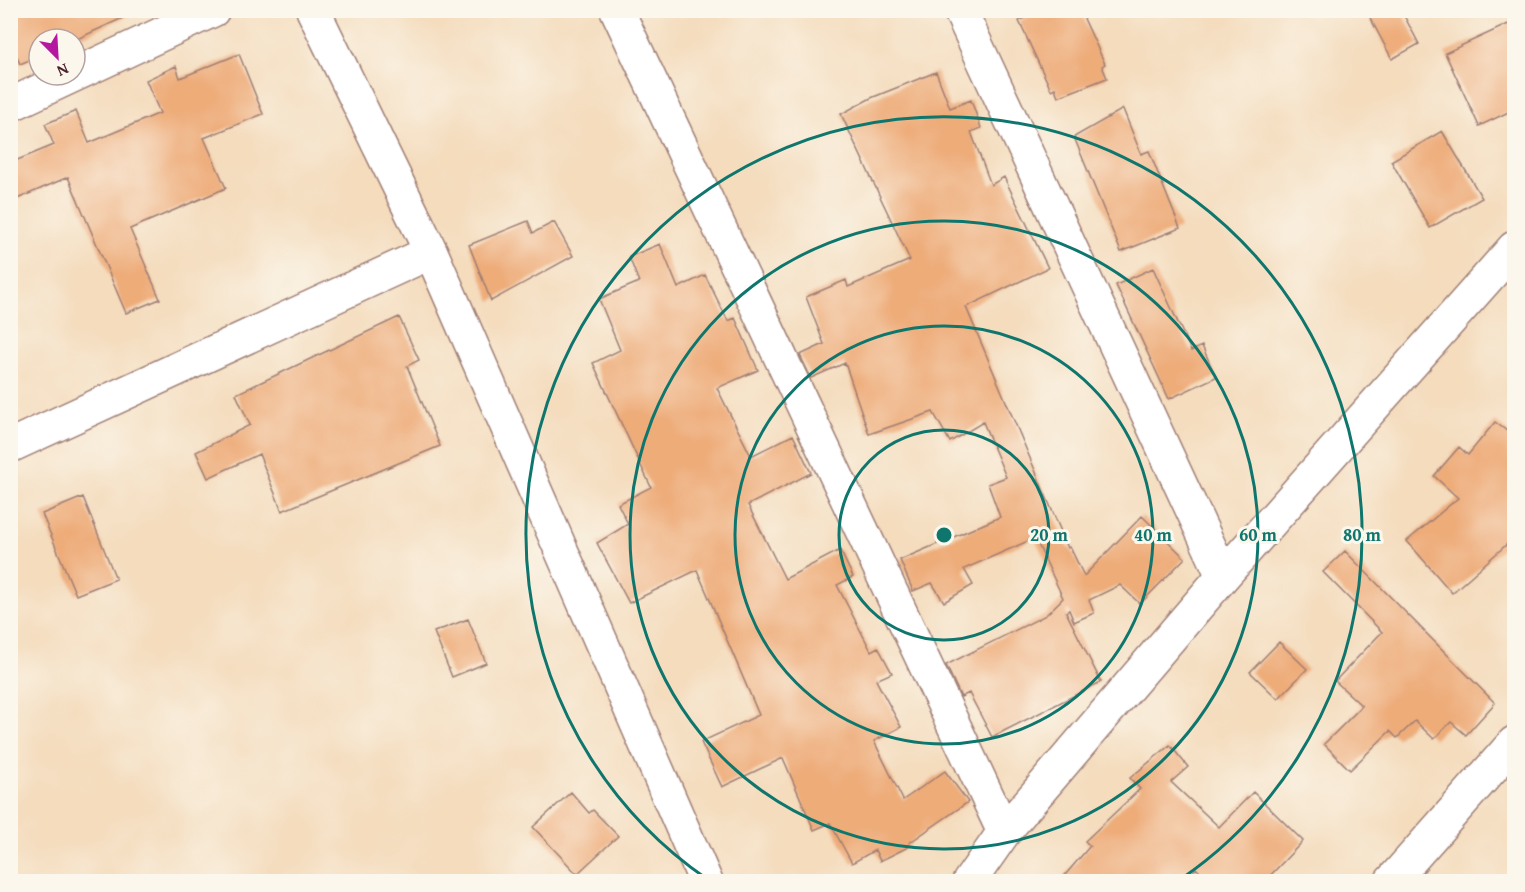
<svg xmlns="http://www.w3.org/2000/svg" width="1525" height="892" font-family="'Gentium Book Plus',serif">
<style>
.building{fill:#eeac79}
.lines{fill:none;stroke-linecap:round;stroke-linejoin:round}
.minor-casing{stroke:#9f7e74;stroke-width:36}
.minor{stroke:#fff;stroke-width:33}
.ring{fill:none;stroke:#0f766e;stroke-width:3}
.centre{fill:#0f766e;stroke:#fbf7ec;stroke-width:3}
.ring-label{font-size:18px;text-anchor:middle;font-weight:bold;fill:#0f766e;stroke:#fbf7ec;stroke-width:6;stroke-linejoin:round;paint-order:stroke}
</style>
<rect width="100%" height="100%" fill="#fbf7ec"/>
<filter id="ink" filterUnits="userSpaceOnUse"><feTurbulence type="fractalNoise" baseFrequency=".0167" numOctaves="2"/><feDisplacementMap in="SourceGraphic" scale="12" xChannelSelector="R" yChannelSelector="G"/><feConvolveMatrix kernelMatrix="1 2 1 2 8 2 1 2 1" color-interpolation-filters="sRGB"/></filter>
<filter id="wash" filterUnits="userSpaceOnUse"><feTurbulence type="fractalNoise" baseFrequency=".008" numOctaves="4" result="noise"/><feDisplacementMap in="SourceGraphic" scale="24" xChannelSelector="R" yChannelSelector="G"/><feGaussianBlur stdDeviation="1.35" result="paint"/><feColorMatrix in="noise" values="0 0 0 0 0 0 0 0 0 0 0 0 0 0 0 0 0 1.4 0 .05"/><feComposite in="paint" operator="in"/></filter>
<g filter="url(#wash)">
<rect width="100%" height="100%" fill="#f4dcbd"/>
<g id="blocks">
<path class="building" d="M10 10H140L75 40 39 39V56L20 64 10 41Z
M1042 10H1080L1105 64 1102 66 1107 78 1058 97 1055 88 1051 90 1019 21Z
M1366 10H1401L1419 44 1392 59Z
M1515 21V109L1479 126 1445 53Z
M239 54 263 114 204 138 226 188 130 229 160 299 126 313 68 177 10 202V163L54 145 45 124 76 111 89 143 160 113 146 80 176 66 180 78Z
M936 72 950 108 971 100 981 128 971 132 991 185 1004 177 1048 268 966 307 1068 548 1070 547 1084 576 1142 516 1185 558 1140 604 1120 585 1089 600 1094 613 1074 622 1069 610 1066 612 1101 682 992 737 969 693 961 697 946 665 1046 615 1063 598 1035 538 964 569 973 585 944 602 932 583 913 591 900 560 1000 517 988 484 1006 477 983 422 950 442 933 412 869 434 845 363 811 378 800 355 824 344 806 297 846 280 848 287 910 260 841 114 871 98Z
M1123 109 1141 154 1149 151 1180 228 1121 252 1074 137Z
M1442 131 1482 198 1430 228 1391 161Z
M528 221 533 233 554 222 573 256 491 301 469 245Z
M660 244 678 288 705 275 728 321 735 318 758 370 717 388 751 456 793 435 811 473 748 505 785 579 840 550 853 577 837 585 871 651 878 647 892 673 876 680 901 727 874 741 903 800 945 771 968 802 909 843 910 846 880 861 875 850 852 863 830 823 814 830 783 758 722 787 701 742 759 715 697 570 629 603 597 543 628 524 618 504 651 487 593 363 620 350 599 299 639 282 629 257Z
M1153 268 1191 351 1202 346 1216 377 1169 399 1116 285Z
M399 317 419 360 407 366 440 446 282 511 259 454 208 478 196 452 250 425 236 394Z
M1495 422 1515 437V537L1452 593 1407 541 1458 498 1434 476 1459 447 1468 455Z
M83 497 116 579 76 595 42 514Z
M1345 551 1495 703 1466 735 1451 722 1434 739 1415 721 1397 738 1390 731 1350 770 1324 744 1362 706 1335 681 1382 632 1323 572Z
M468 619 486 663 452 677 434 632Z
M1279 642 1307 669 1278 699 1250 672Z
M1170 745 1188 767 1171 782 1219 827 1253 792 1303 841 1264 882H1210L1196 868 1184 882H1059L1090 846 1085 841 1140 789 1130 778Z
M571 792 589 813 593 810 618 836 577 874 533 827Z"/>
</g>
</g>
<g filter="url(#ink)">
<use href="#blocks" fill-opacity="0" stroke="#9f7e74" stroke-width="1.5"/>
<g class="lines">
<defs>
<path id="minor" d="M313 10 431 252 706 882
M617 10 1004 832
M960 10 1223 576
M10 105 213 10
M10 446 431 252
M969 882 1004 832 1223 576 1514 248
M1391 882 1514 743"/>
</defs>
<use href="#minor" class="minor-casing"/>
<use href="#minor" class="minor"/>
</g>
</g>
<g class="ring">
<circle cx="944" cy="535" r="105"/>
<circle cx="944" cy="535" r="209"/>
<circle cx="944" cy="535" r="314"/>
<path d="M707 879A418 418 0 1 1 1181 879"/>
</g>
<circle cx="944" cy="535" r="9" class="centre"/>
<g class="ring-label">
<text x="1049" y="541">20 m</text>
<text x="1153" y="541">40 m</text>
<text x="1258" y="541">60 m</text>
<text x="1362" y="541">80 m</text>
</g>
<rect width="1525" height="892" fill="none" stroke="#fbf7ec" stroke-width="36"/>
<g transform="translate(57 57) rotate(156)"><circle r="28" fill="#fbf7ec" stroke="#b4a19f" stroke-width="1.5"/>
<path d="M0-4.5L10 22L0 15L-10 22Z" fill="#b5179e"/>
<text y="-9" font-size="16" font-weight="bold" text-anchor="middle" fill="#4a1f2b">N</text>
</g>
</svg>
